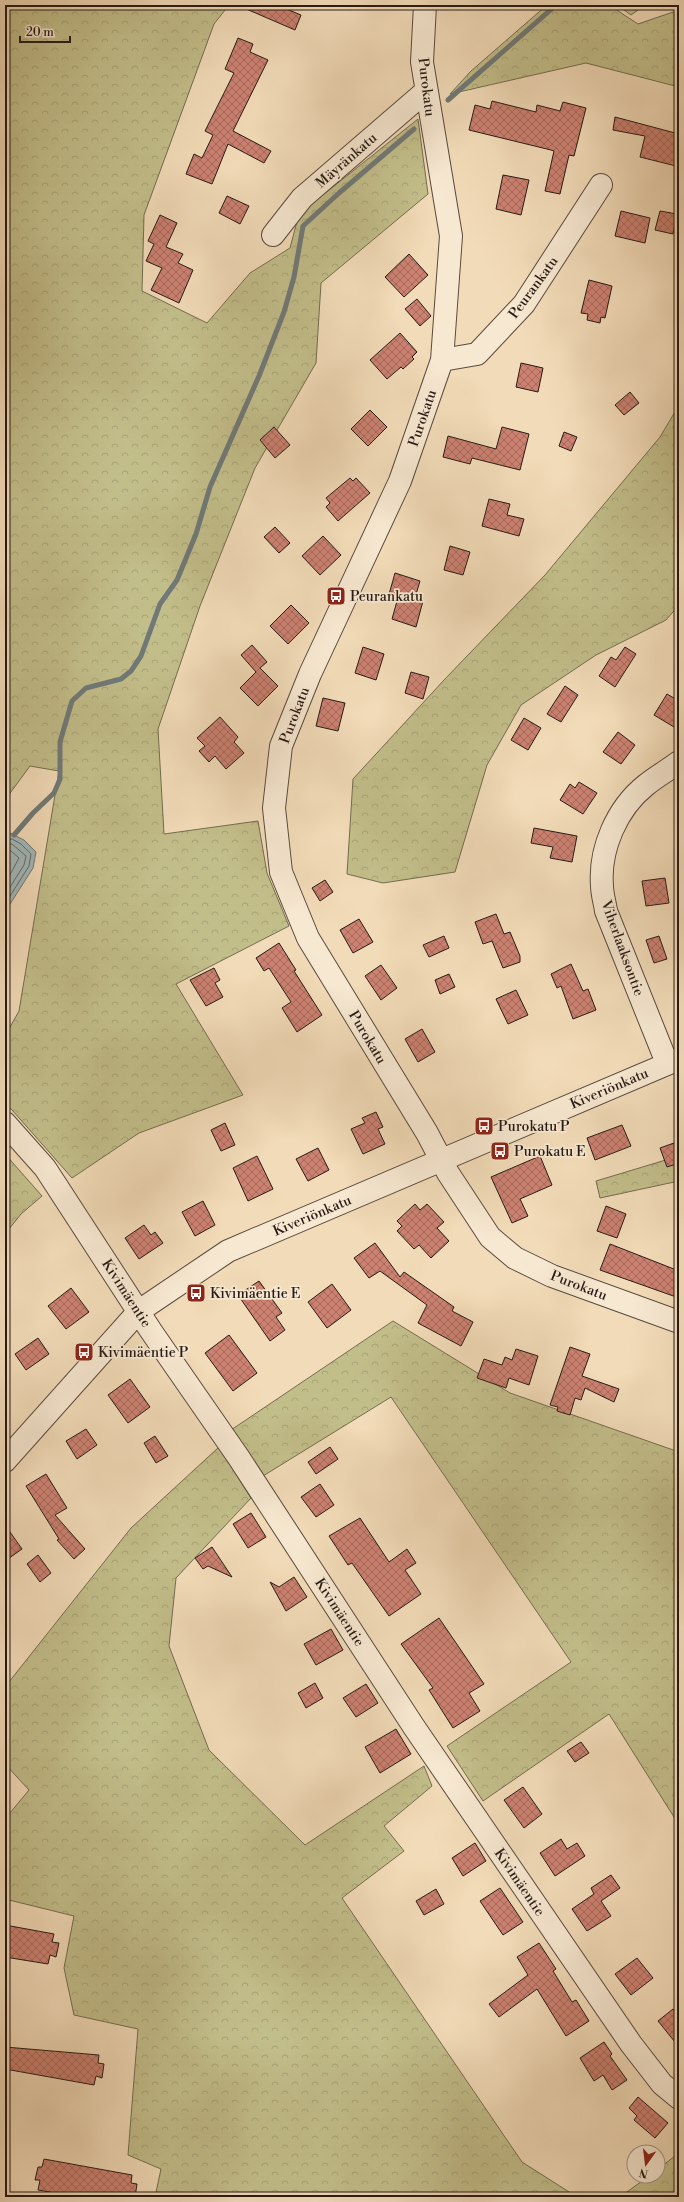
<svg xmlns="http://www.w3.org/2000/svg" width="684" height="2202" font-family="'Libre Bodoni',serif">
<style>
.forest{fill:url(#forest-crowns);stroke:#746c50}
.green{fill:#c2be8a;stroke:#746c50}
.water{fill:#a1b8ba;stroke:#707978}
.lines{fill:none;stroke-linecap:round;stroke-linejoin:round}
.shore{stroke:#646968;stroke-width:1}
.stream{stroke:#707978;stroke-width:5}
.building{fill:url(#building-cross-hatch);stroke:#271a15}
.minor-casing{stroke:#5a4a3e;stroke-width:24}
.minor{stroke:#f7e8d1;stroke-width:22}
.labels{text-anchor:middle;stroke-width:3.5;stroke-linejoin:round;paint-order:stroke}
.street-label{font-size:14px;fill:#271a15;stroke:#f7e8d1}
.poi-label{font-size:14px;fill:#271a15;stroke:#f7e8d1;text-anchor:start}
</style>
<defs>
<pattern id="forest-crowns" width="20" height="18" patternUnits="userSpaceOnUse"><rect width="20" height="18" fill="#c2be8a"/><path d="M2 6a3 3 0 1 1 6 0M12 15a3 3 0 1 1 6 0" fill="none" stroke="#a7a376"/></pattern>
<pattern id="building-cross-hatch" width="8" height="8" patternUnits="userSpaceOnUse"><rect width="8" height="8" fill="#cc8171"/><path d="M0 0l8 8M0 8l8-8" fill="none" stroke="#a6695c"/></pattern>
</defs>
<rect width="100%" height="100%" fill="#f2dbb8"/>
<filter id="stains"><feTurbulence type="fractalNoise" baseFrequency=".005" numOctaves="4"/><feColorMatrix values="0 0 0 0 .2 0 0 0 0 .09 0 0 0 0 .02 0 0 0 .5 -.17"/></filter>
<radialGradient id="worn" r=".72"><stop offset=".6" stop-color="#630" stop-opacity="0"/><stop offset="1" stop-color="#630" stop-opacity=".3"/></radialGradient>
<path class="forest" d="M5 5H229L214 24 144 215 142 291 207 323 250 273 290 248 299 214 418 119 428 194 321 283 316 363 255 468 200 606 158 729 164 834 258 821 267 873 289 926 176 984 243 1095 139 1133 72 1178 5 1102V1036L19 1011 59 771 30 766 5 800Z
M547 5H609L638 24 679 10V87L586 63 450 94 471 71Z
M679 405V605L666 620 596 655 521 705 487 765 455 872 383 883 347 874 353 779 444 680 545 575 660 437Z
M5 1154 42 1196 21 1214 5 1234Z
M679 1156V1181L600 1198 596 1181Z
M393 1321 510 1393 679 1452V1825L609 1714 483 1801 447 1746 571 1662 391 1397 263 1476 231 1430Z
M219 1447 251 1498 176 1578 169 1646 209 1750 305 1845 424 1766 432 1786 384 1826 404 1851 342 1898 522 2162 577 2197H155L161 2169 128 2155 138 2029 74 2015 64 1968 74 1916 5 1899V1819L29 1790 5 1764V1687L131 1528Z
M679 2153V2197H620L649 2176H658V2169Z"/>
<path class="green" d="M617 5H637L638 10 631 15Z"/>
<path class="water" d="M10 833 24 840 36 852 33 868 5 912V837Z"/>
<g class="lines">
<path class="shore" d="M5 840 12 839 21 844 31 854 29 866 5 904
M5 845 12 844 26 856 24 865 5 895
M5 851H11L19 858 5 884"/>
<path class="stream" d="M448 100 556 5
M14 835 33 813 54 793 60 779V742L72 701 86 688 121 679 131 671 141 656 160 604 177 580 196 534 210 487 259 376 284 312 294 277 303 226 339 193 414 129"/>
</g>
<path class="building" d="M237 5H277L301 15 295 30Z
M238 38 253 44 250 52 268 60 233 131 271 151 264 163 228 144 212 184 186 174 194 154 202 158 213 135 205 131 234 73 225 69Z
M492 101 536 112 537 105 560 111 563 102 586 108 574 156 569 155 560 194 545 191 554 151 551 150 469 130 475 105 490 109Z
M615 117 679 134V154L676 166 640 157 645 136 613 130Z
M503 175 529 180 521 215 496 209Z
M227 196 249 206 240 224 219 213Z
M621 211 650 218 645 243 615 236Z
M660 211 677 214 673 234 655 230Z
M160 215 177 223 166 247 183 254 178 263 193 270 179 303 151 290 162 268 146 261 154 244 148 241Z
M409 254 428 275 404 297 385 277Z
M589 280 612 286 605 318 601 317 600 323 587 320 588 314 581 313Z
M417 299 431 316 420 326 405 309Z
M400 333 417 352 412 357 414 359 403 369 401 367 387 379 370 360Z
M521 363 543 368 538 392 516 387Z
M630 392 639 403 624 415 615 405Z
M370 410 387 427 368 446 351 429Z
M274 427 290 445 275 458 260 440Z
M502 427 529 434 520 470 472 458 470 464 443 457 448 436 496 449Z
M564 432 577 437 571 451 559 446Z
M350 478 353 481 356 478 370 493 338 521 326 507 330 503 326 498Z
M489 499 510 504 507 515 524 519 519 536 482 526Z
M275 527 290 543 279 553 264 537Z
M323 536 341 555 320 575 302 556Z
M450 546 470 552 463 575 444 570Z
M395 573 420 581 415 598 423 601 416 627 392 619 397 601 388 598Z
M291 605 309 623 288 644 270 626Z
M252 645 267 662 260 668 278 686 258 706 240 688 256 672 241 655Z
M363 647 384 654 376 680 355 673Z
M625 647 636 654 615 687 599 676 611 657 616 660Z
M411 672 429 677 423 699 405 693Z
M565 686 578 695 561 722 547 714Z
M667 694 679 701V730L654 715Z
M323 698 345 703 338 731 316 726Z
M220 717 238 737 234 742 244 753 226 769 215 756 209 762 199 751 205 746 197 738Z
M524 718 541 728 528 750 511 740Z
M618 732 635 745 621 764 603 752Z
M579 782 597 793 583 814 560 800 570 784 575 788Z
M534 828 577 836 572 862 550 858 553 847 531 843Z
M665 878 669 903 646 906 642 881Z
M325 880 333 892 320 901 312 888Z
M496 914 504 934 510 932 520 956V962L503 968 492 941 483 944 475 922Z
M359 919 373 942 353 953 340 930Z
M444 936 449 948 429 957 423 945Z
M659 936 667 959 654 963 646 940Z
M279 943 296 970 294 971 322 1015 297 1032 282 1008 291 1002 269 968 264 971 256 958Z
M571 964 583 991 588 989 596 1010 573 1019 561 986 557 988 551 974Z
M381 965 397 988 381 1000 365 976Z
M214 968 220 980 215 983 223 997 206 1006 190 980Z
M449 974 455 987 440 994 435 980Z
M516 990 528 1015 508 1024 496 999Z
M422 1029 435 1052 418 1062 405 1039Z
M376 1112 383 1127 378 1129 385 1144 363 1154 351 1129 365 1123 362 1118Z
M225 1123 235 1145 221 1151 211 1130Z
M622 1125 631 1146 595 1160 587 1138Z
M674 1143 679 1163 667 1167 660 1148Z
M318 1148 329 1170 308 1181 296 1159Z
M257 1156 273 1189 248 1201 233 1168Z
M540 1156 552 1185 520 1199 528 1216 512 1223 491 1177Z
M203 1201 215 1225 195 1236 182 1212Z
M415 1204 420 1210 427 1204 444 1222 437 1228 449 1241 431 1258 419 1245 414 1249 397 1231 402 1226 397 1221Z
M606 1206 626 1214 617 1238 597 1231Z
M144 1225 151 1235 155 1232 163 1243 139 1259 125 1238Z
M375 1243 400 1277 404 1272 454 1307 452 1311 473 1322 461 1346 418 1323 427 1305 380 1271 369 1278 354 1258Z
M610 1244 679 1271V1298L600 1270Z
M259 1281 282 1313 276 1317 285 1330 270 1341 238 1295Z
M332 1284 351 1310 327 1328 308 1302Z
M71 1288 89 1312 66 1329 48 1306Z
M229 1335 257 1373 233 1391 205 1353Z
M38 1338 49 1354 26 1370 15 1354Z
M570 1347 590 1354 582 1376 619 1389 614 1402 585 1388 581 1400 575 1398 570 1415 557 1411 558 1407 550 1405Z
M516 1349 538 1356 529 1385 509 1378 506 1388 477 1378 484 1359 502 1365 505 1357 512 1360Z
M130 1379 150 1407 128 1423 108 1395Z
M86 1429 97 1445 77 1459 66 1441Z
M155 1436 168 1456 156 1463 144 1443Z
M330 1447 338 1459 316 1474 308 1462Z
M46 1474 67 1508 55 1515 85 1549 74 1559 57 1540 59 1539 26 1486Z
M320 1484 334 1505 316 1517 301 1497Z
M251 1513 266 1537 248 1548 233 1524Z
M360 1518 389 1562 407 1549 416 1563 405 1570 421 1594 389 1616 352 1563 348 1565 329 1536Z
M5 1525 22 1549 5 1561Z
M212 1547 232 1577 208 1566 203 1569 195 1558Z
M38 1555 51 1573 40 1582 27 1564Z
M294 1577 307 1597 286 1611 270 1582 279 1587Z
M439 1618 484 1684 469 1693 480 1711 453 1728 429 1690 433 1688 401 1644Z
M331 1629 343 1650 316 1665 304 1644Z
M315 1683 323 1698 306 1708 298 1693Z
M366 1684 378 1703 356 1717 343 1698Z
M396 1729 411 1754 380 1773 365 1747Z
M581 1742 589 1753 575 1762 567 1751Z
M523 1787 542 1814 524 1828 504 1800Z
M561 1839 567 1849 577 1843 585 1856 555 1876 540 1853Z
M475 1843 486 1861 463 1876 452 1858Z
M611 1875 620 1888 601 1901 611 1916 587 1931 572 1909 594 1894 591 1888Z
M500 1888 523 1922 503 1935 480 1901Z
M436 1889 444 1904 424 1915 416 1901Z
M5 1925 54 1934 52 1942 59 1943 56 1957 50 1955 48 1964 5 1957Z
M539 1943 556 1969 553 1971 572 2002 576 2000 589 2021 566 2036 537 1989 499 2017 489 2004 528 1975 517 1957Z
M637 1958 653 1978 631 1995 615 1974Z
M673 2009 679 2017V2047L658 2021Z
M604 2042 612 2054 610 2056 627 2080 612 2090 603 2075 594 2081 580 2058Z
M5 2047 99 2055 98 2063 104 2064 102 2078 96 2076 94 2085 5 2069Z
M638 2097 668 2123 655 2138 634 2120 637 2116 629 2108Z
M44 2159 132 2175 131 2183 137 2184 135 2197H79L38 2190 40 2180H35L38 2167H42Z"/>
<g class="lines">
<defs>
<path id="minor" d="M425 5 422 62 451 236 442 360 400 481 310 674 281 746 274 808 281 872 308 938 427 1133 448 1173 490 1237 515 1258 552 1276 679 1322
M273 235 302 198 426 91
M442 360 477 354 524 304 601 185
M667 1063 606 911C605 903 602 894 602 886 599 849 617 808 646 785 656 777 668 770 679 762
M5 1123 45 1168 151 1331 239 1458 414 1727 631 2044 662 2084 679 2098
M5 1461 139 1311 228 1251 679 1059"/>
</defs>
<use href="#minor" class="minor-casing"/>
<use href="#minor" class="minor"/>
</g>
<defs>
<symbol id="bus-square" viewBox="-11 -11 22 22"><rect x="-9" y="-9" width="18" height="18" rx="4" fill="#8f2418" stroke="#f7e8d1"/><path d="M-5-6H5V4H4V6H2V4H-2V6H-4V4H-5ZM-3.5-4V0h7V-4ZM-3.5 1.2v1.5H-2V1.2ZM2 1.2v1.5H3.5V1.2Z" fill="#fff"/></symbol>
</defs>
<g fill-rule="evenodd">
<use href="#bus-square" x="325" y="585" width="22" height="22"/>
<use href="#bus-square" x="473" y="1115" width="22" height="22"/>
<use href="#bus-square" x="489" y="1140" width="22" height="22"/>
<use href="#bus-square" x="185" y="1282" width="22" height="22"/>
<use href="#bus-square" x="73" y="1341" width="22" height="22"/>
</g>
<g class="labels">
<g class="street-label">
<text transform="translate(427 87) rotate(83)" y="5">Purokatu</text>
<text transform="translate(346 160) rotate(-41)" y="5">Mäyränkatu</text>
<text transform="translate(533 287) rotate(-54)" y="5">Peurankatu</text>
<text transform="translate(422 418) rotate(-71)" y="5">Purokatu</text>
<text transform="translate(294 715) rotate(-69)" y="5">Purokatu</text>
<text transform="translate(623 948) rotate(70)" y="5">Viherlaaksontie</text>
<text transform="translate(368 1037) rotate(59)" y="5">Purokatu</text>
<text transform="translate(609 1088) rotate(-23)" y="5">Kiveriönkatu</text>
<text transform="translate(312 1215) rotate(-23)" y="5">Kiveriönkatu</text>
<text transform="translate(579 1285) rotate(21)" y="5">Purokatu</text>
<text transform="translate(127 1293) rotate(57)" y="5">Kivimäentie</text>
<text transform="translate(340 1612) rotate(57)" y="5">Kivimäentie</text>
<text transform="translate(520 1882) rotate(56)" y="5">Kivimäentie</text>
</g>
<g class="poi-label">
<text x="350" y="601">Peurankatu</text>
<text x="498" y="1131">Purokatu P</text>
<text x="514" y="1156">Purokatu E</text>
<text x="210" y="1298">Kivimäentie E</text>
<text x="98" y="1357">Kivimäentie P</text>
</g>
</g>
<rect width="684" height="2202" fill="none" stroke="#f2dbb8" stroke-width="20"/>
<rect x="6" y="6" width="672" height="2190" fill="none" stroke="#271a15" stroke-width="2"/>
<rect x="10" y="10" width="664" height="2182" fill="none" stroke="#271a15"/>
<g transform="translate(646 2164) rotate(194)"><circle r="19" fill="#f7e8d1" stroke="#a49686"/>
<path d="M0-3L7 15L0 10L-7 15Z" fill="#8f2418"/>
<text y="-6" font-size="11" font-weight="bold" text-anchor="middle" fill="#271a15">N</text>
</g>
<path d="M20 36v6h50v-6" fill="none" stroke="#271a15" stroke-width="2"/>
<text x="26" y="36" font-size="12" fill="#271a15" stroke="#f7e8d1" stroke-width="3" paint-order="stroke">20 m</text>
<rect width="100%" height="100%" filter="url(#stains)"/>
<rect width="100%" height="100%" fill="url(#worn)"/>
</svg>
